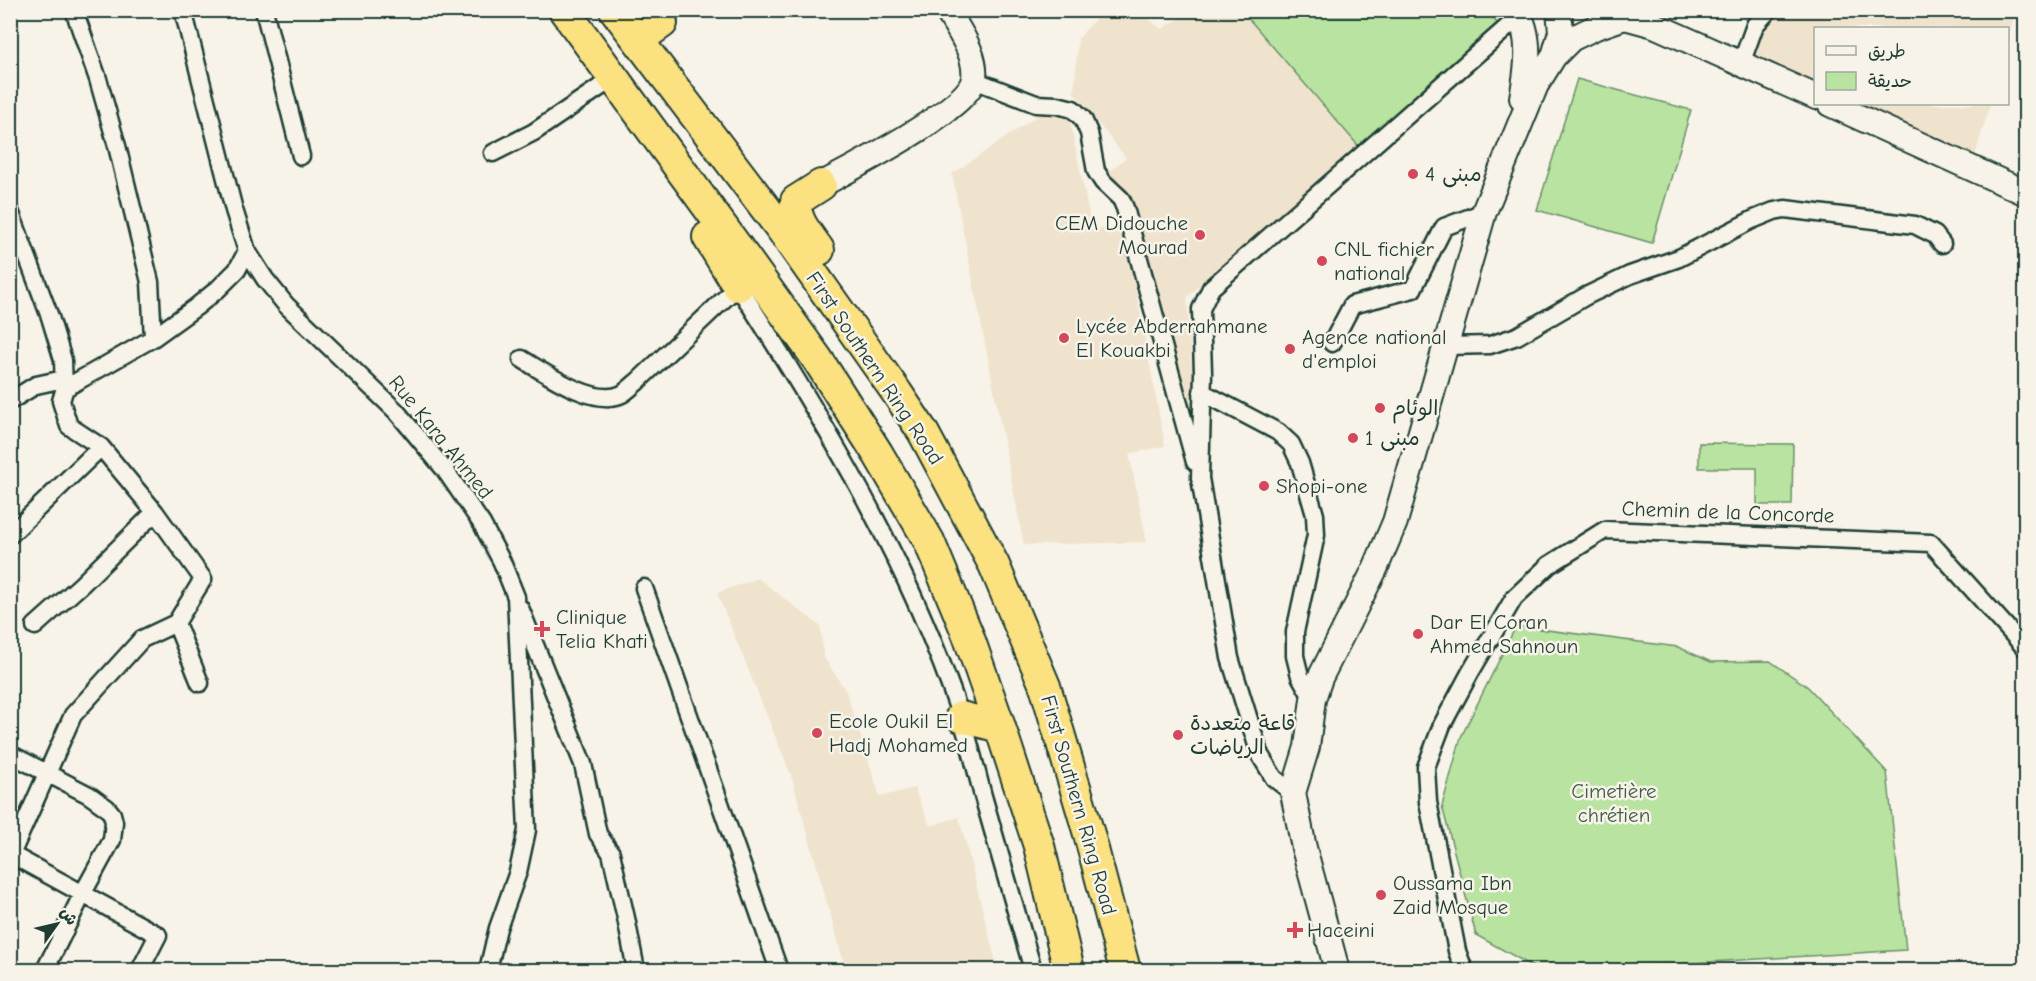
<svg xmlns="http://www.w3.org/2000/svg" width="2036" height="981" font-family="'Comic Neue','Playpen Sans Arabic',sans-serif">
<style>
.built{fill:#efe3cd}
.green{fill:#b8e3a0;stroke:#6c906a;stroke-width:1.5}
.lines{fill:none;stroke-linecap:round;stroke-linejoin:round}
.street-casing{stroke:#1f3d34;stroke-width:21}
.secondary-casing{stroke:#1f3d34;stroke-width:28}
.highway-casing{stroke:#1f3d34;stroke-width:34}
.street{stroke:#f7f3e8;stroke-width:16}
.secondary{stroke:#f7f3e8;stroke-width:24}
.highway{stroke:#fbe180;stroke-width:30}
.poi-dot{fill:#d1495b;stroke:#f7f3e8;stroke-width:2}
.labels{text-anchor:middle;stroke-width:5;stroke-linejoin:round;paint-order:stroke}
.poi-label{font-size:21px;fill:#1f3d34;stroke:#f7f3e8;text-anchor:start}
.street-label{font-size:21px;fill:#1f3d34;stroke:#f7f3e8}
.park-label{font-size:21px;fill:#3e5e4a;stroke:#f7f3e8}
</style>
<rect width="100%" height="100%" fill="#f7f3e8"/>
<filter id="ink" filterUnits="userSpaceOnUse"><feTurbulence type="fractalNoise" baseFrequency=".0167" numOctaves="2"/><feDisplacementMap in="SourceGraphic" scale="12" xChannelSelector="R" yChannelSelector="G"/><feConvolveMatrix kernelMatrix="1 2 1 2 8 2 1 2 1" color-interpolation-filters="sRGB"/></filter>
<g filter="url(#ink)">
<path class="built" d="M2004 10 2014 17 2008 40V28H1816L1815 89 1755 61 1763 26 1780 11Z
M1102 11H1140L1161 29 1193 11H1242L1361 149 1187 297 1195 424 1191 426 1105 174 1126 158 1074 93 1078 39Z
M1846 104H1990L1973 163Z
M1047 111 1069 115 1092 229 1124 226 1165 446 1129 454 1147 542 1024 545 952 174 1040 114Z
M758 578 820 626 824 658 846 691 880 797 914 788 930 826 959 817 998 970H846L791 775 717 593Z"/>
<path class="green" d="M1242 11H1484L1487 12 1499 25 1361 149Z
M1577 79 1691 110 1652 243 1537 210Z
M1699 443 1793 444 1792 505H1757V468H1699Z
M1516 626 1678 647 1711 662 1770 661 1808 687 1887 772 1906 950 1576 970H1539L1476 935 1442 806 1461 737Z"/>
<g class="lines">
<defs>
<path id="street" d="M74 10 98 79 117 146 150 282 153 338
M183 10 234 210 247 251 265 279 286 305 396 411 445 470 482 524 502 562 516 597 527 830 518 872 498 928 488 970
M264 10 301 156
M1741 64 1755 25 1769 10
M974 80 1036 104 1057 105 1073 109 1083 119 1089 133 1096 171 1103 182 1121 199 1125 208 1195 462
M493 153 534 132 612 79
M10 211 50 317 63 360 64 391 61 401 69 426 101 447 155 512 203 579 176 623 142 639 73 715 10 857
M1332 343 1352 305 1413 289 1444 227 1484 212
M1446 346 1490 345 1517 336 1586 296 1630 275 1679 258 1752 220 1774 211 1785 209 1915 225 1935 235 1942 244
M522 359C545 373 595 408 622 394 627 391 632 386 637 382L738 286C825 422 910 564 961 717 970 743 976 770 983 796 1000 854 1016 912 1033 970
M1202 392 1278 432 1291 444 1300 463 1315 515 1316 535 1295 632V656L1300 676 1313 699
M10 401 36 385 64 379 69 386 153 338 196 307 218 289 237 270 247 251
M10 535 101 447
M644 588 779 970
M520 608 583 764 598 834 611 853 626 918 636 970
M176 623 200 683
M35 626 82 584 155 512
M10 754 89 795 107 808 112 814 114 822 112 840 83 893 45 970
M1293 793 1274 778 1260 755 1230 658 1200 478 1203 373 1201 309 1211 288 1520 16
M12 855 158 935 140 970
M1464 970 1457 951 1428 802 1426 767 1442 725 1470 673 1514 598 1549 565 1605 530 1931 543 2026 649"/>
<path id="secondary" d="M1516 10C1533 36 1527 70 1522 98
M1610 13 1654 25 1816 97
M1554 56 1561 32 1559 10
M1830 104 2026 193
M821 185C850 169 970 108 974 78 977 54 958 30 947 10
M1337 970 1304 848 1293 793 1307 747 1313 699 1320 678 1375 569 1395 522 1484 212 1536 85 1554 56 1571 39 1596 27 1625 17"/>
<path id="highway" d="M564 10 740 251 818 360 878 454 929 541 968 635 1000 727 1039 846 1069 970
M615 10 782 230 897 393 923 432 994 565 1045 686 1089 834 1125 970
M638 40 662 23
M708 237 738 286
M819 250C809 235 794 220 796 201L821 185
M961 717 1000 727"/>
</defs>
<use href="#street" class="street-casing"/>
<use href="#secondary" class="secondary-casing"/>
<use href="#highway" class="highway-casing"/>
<use href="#street" class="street"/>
<use href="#secondary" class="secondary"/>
<use href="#highway" class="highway"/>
</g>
</g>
<g class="poi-dot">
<circle cx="1413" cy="174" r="6"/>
<circle cx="1200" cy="235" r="6"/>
<circle cx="1322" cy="261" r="6"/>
<circle cx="1064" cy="338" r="6"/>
<circle cx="1290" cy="349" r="6"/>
<circle cx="1380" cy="408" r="6"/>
<circle cx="1353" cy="438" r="6"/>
<circle cx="1264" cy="486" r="6"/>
<path d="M539 620h6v6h6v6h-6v6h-6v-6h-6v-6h6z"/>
<circle cx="1418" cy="634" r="6"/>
<circle cx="817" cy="733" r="6"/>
<circle cx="1178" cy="735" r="6"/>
<circle cx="1381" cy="895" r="6"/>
<path d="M1292 921h6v6h6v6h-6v6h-6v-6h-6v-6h6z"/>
</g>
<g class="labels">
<g class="poi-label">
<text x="1425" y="181">مبنى 4</text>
<text x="1188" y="230" text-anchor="end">CEM Didouche<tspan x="1188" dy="24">Mourad</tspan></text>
<text x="1334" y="256">CNL fichier<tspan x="1334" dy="24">national</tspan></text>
<text x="1076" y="333">Lycée Abderrahmane<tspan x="1076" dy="24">El Kouakbi</tspan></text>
<text x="1302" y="344">Agence national<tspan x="1302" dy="24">d'emploi</tspan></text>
<text x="1392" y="415">الوئام</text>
<text x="1365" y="445">مبنى 1</text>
<text x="1276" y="493">Shopi-one</text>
<text x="556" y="624">Clinique<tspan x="556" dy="24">Telia Khati</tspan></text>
<text x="1430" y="629">Dar El Coran<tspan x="1430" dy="24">Ahmed Sahnoun</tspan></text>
<text x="829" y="728">Ecole Oukil El<tspan x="829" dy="24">Hadj Mohamed</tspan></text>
<text x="1190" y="730">قاعة متعددة<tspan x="1190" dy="24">الرياضات</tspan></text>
<text x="1393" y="890">Oussama Ibn<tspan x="1393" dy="24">Zaid Mosque</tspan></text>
<text x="1307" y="937">Haceini</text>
</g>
<g class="street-label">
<text transform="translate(875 368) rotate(56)" y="7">First Southern Ring Road</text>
<text transform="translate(441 437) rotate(51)" y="7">Rue Kara Ahmed</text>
<text transform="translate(1728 512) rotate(2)" y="7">Chemin de la Concorde</text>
<text transform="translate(1079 805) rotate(74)" y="7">First Southern Ring Road</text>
</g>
<g class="park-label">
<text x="1614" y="798">Cimetière<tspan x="1614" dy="24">chrétien</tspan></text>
</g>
</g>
<rect width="2036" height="981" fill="none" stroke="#f7f3e8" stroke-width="36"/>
<rect x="18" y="18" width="2000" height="945" fill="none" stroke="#1f3d34" stroke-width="2" filter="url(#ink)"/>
<rect x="1814" y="27" width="195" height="78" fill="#f7f3e8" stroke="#a1aaa0" stroke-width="1.5"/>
<rect x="1826" y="46" width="30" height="9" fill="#f7f3e8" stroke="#a1aaa0" stroke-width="1.5"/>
<text x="1868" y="57" font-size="18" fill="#1f3d34">طريق</text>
<rect x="1826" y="72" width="30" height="18" fill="#b8e3a0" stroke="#a1aaa0" stroke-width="1.5"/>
<text x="1868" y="87" font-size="18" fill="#1f3d34">حديقة</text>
<g transform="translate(57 924) rotate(56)" stroke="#f7f3e8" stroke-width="4.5" paint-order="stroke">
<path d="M0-4.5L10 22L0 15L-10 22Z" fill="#1f3d34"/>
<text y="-9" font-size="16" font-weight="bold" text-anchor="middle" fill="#1f3d34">ش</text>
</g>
</svg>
